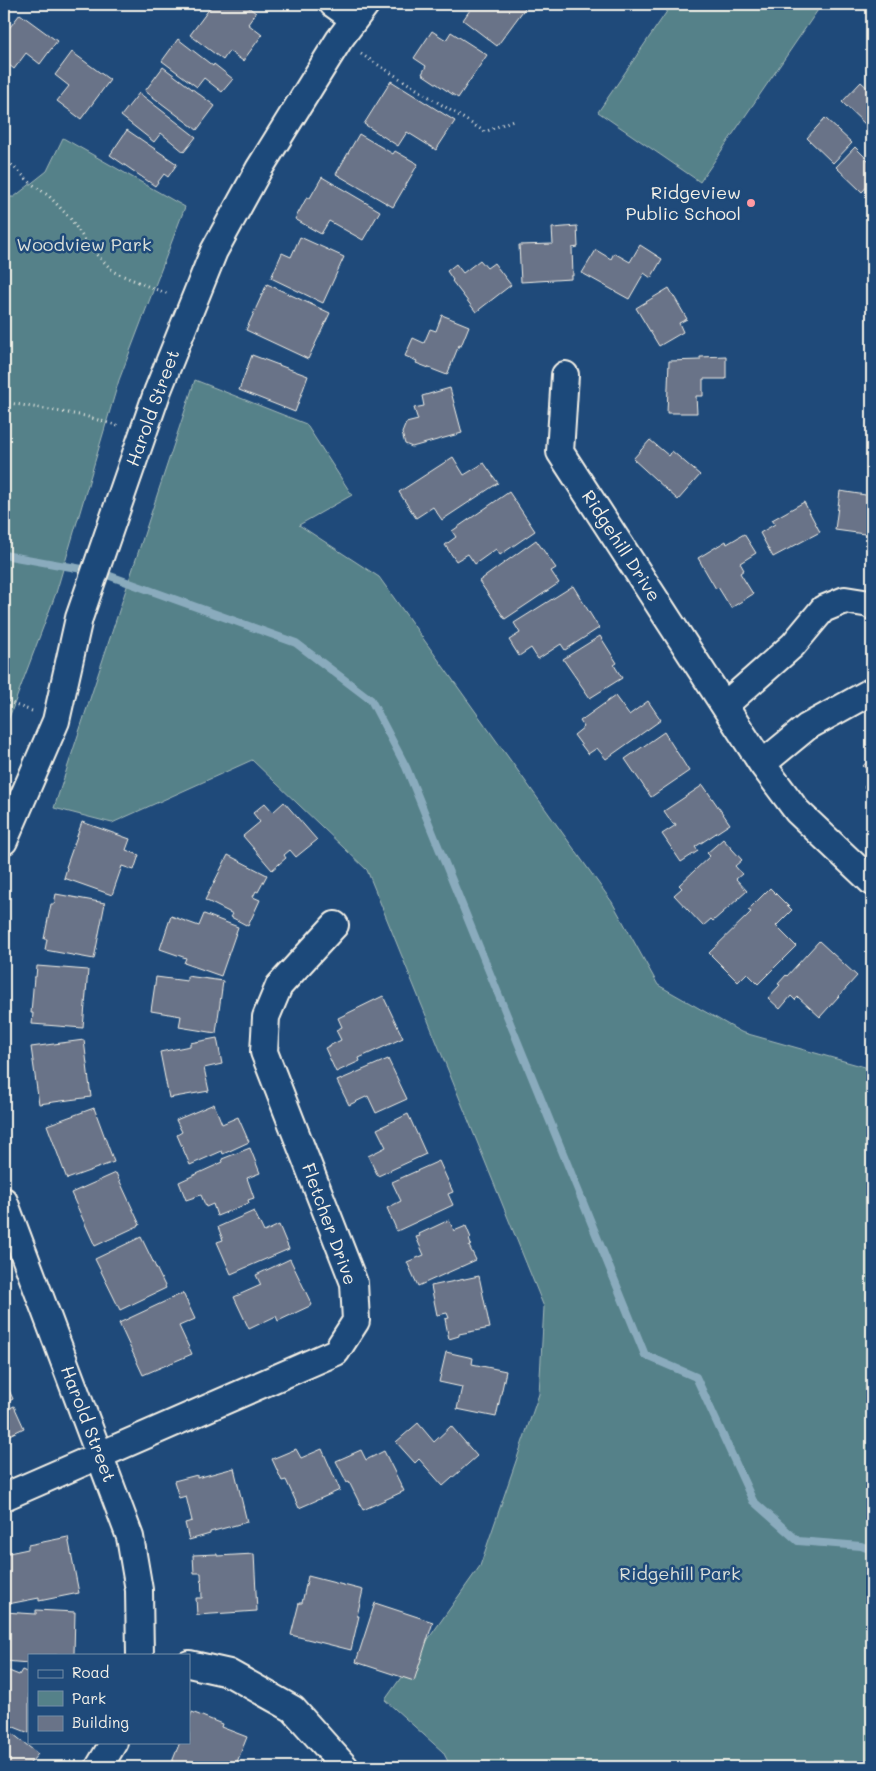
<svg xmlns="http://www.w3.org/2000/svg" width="876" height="1771" font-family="Mali,sans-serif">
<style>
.green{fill:#558189;stroke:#a4b9b8}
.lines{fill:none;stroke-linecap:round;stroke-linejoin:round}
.stream{stroke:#8aabbd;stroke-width:8}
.building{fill:#697388;stroke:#f4f1e8}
.street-casing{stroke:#f4f1e8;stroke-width:30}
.path{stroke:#f4f1e8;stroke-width:3;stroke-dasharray:1 4;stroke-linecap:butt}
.street{stroke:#1f4a7a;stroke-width:26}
.poi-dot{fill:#ff9aa2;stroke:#1f4a7a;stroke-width:2}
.labels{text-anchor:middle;stroke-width:5;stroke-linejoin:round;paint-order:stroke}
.poi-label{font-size:18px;fill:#f4f1e8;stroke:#1f4a7a;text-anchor:end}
.park-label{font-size:18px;fill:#dce0da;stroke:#1f4a7a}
.street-label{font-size:18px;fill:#f4f1e8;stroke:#1f4a7a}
</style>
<rect width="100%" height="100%" fill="#1f4a7a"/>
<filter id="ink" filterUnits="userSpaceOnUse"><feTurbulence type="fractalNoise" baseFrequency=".02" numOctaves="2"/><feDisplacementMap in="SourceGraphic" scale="10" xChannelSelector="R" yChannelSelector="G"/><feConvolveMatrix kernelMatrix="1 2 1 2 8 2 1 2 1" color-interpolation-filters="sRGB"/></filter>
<g filter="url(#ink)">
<path class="green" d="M672 4H822L700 182 598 112Z
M63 138 185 207 119 380 56 593 4 731V197H14L47 171Z
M195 380 306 424 352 495 299 525 379 577 612 902 658 985 741 1032 872 1069V1767H451L443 1752 385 1700 480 1566 539 1394 544 1307 367 870 252 760 112 823 54 808Z"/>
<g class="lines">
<path class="stream" d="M4 555 99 572 296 643 371 700 406 767 645 1355 696 1377 753 1501 798 1541 861 1546 872 1550"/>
</g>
<path class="building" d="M213 4H244L256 13 248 24 262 35 243 61 229 51 223 60 190 35Z
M462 4H528L497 46 463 20 470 10Z
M20 14 57 41 40 64 26 53 14 69 4 61V35Z
M432 31 446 40 451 32 487 55 458 98 422 74 426 66 414 58Z
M178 39 213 66 214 64 233 79 222 92 204 78 197 87 162 61Z
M72 52 110 80 81 119 57 101 69 86 55 75Z
M163 67 215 106 197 130 145 91Z
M391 81 455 121 436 150 407 132 398 146 364 124Z
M861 82 872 92V123L868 127 842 102Z
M139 93 196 137 184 152 161 133 154 142 121 116Z
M825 118 852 143 833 163 807 138Z
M127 130 177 164 168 177 164 174 155 186 110 155Z
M359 134 393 154 395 151 418 164 393 207 336 174Z
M855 147 872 164V181L862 192 836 167Z
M322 177 380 211 363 240 329 221 321 234 295 219 307 197 310 198Z
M577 226 578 247 572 248 573 276H571V279L521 282 519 245 553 244 552 228Z
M300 237 344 257 323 303 271 278 282 253 291 257Z
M640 245 662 259 651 278 644 273 629 299 582 273 596 250 611 259 614 253 630 262Z
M480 260 487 268 494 263 511 285 476 312 452 281 453 280 447 271 456 264 463 273Z
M267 284 330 313 308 359 246 330Z
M669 288 687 319 679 323 683 332 659 346 636 308Z
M442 315 469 326 461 346 459 345 447 375 416 363 417 361 405 356 413 338 424 343 430 329 436 331Z
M252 355 308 376 295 412 239 390Z
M726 356V379H703V396H696L697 413H667L669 361 700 360V357Z
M450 388 462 433 412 447 405 444 402 433 406 423 418 420 414 408 424 406 422 396Z
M650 440 669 456 672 451 700 475 678 500 633 459Z
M453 457 464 475 484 463 498 483 442 520 433 507 416 518 399 492Z
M840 491 872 496V535L835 530Z
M509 492 535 531 500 555 496 549 475 564 468 554 456 561 445 545 456 537 452 531Z
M804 502 820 532 773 557 760 533 775 524 772 520Z
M744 534 756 553 740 563 744 570 740 573 753 594 731 608 718 587 716 589 698 558 726 541 727 544Z
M536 540 556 568 551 571 559 583 505 619 479 581Z
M573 586 599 628 565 650 561 644 538 659 531 648 519 656 509 640 520 633 514 623Z
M600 636 617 663 614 665 622 678 590 698 563 659Z
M615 696 629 715 648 701 661 720 606 759 597 748 588 754 574 735 584 727 580 721Z
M664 732 689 771 651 797 625 759Z
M872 756V774L863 766Z
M872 778V795L864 787Z
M703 785 730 824 695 847 698 851 681 862 662 834 676 825 675 823 673 824 664 811Z
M284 802 317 840 296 857 290 850 284 855 286 858 272 870 243 836 260 822 253 813 265 803 273 812Z
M82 822 130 839 126 850 139 855 134 870 122 866 112 895 64 878 67 868 66 867Z
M723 839 742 860 735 866 742 874 736 879 747 891 713 921 711 919 703 926 674 895 682 888 679 885 710 856 707 853Z
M228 855 267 875 258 892 256 891 253 897 260 900 248 926 231 917 233 914 205 900Z
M770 888 792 910 776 926 796 946 758 984 747 973 738 982 709 953 751 912 748 910Z
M56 894 105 903 94 959 45 950 47 939H44L51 904H54Z
M204 914 238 927 221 976 184 963 186 958 160 949 171 916 199 926Z
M819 941 857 976 820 1017 798 997 795 1000 791 996 780 1009 768 998 780 985 778 984 786 975 787 976Z
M37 966 88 970 83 1028 32 1024 33 1013H31L34 977H36Z
M187 976 223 981 216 1033 179 1027 181 1016 151 1011 156 977 187 981Z
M383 996 403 1038 359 1058 360 1061 336 1072 325 1048 341 1040 336 1030 342 1027 338 1018Z
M217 1038 222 1064 204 1068 209 1091 169 1098 160 1052 190 1046V1043Z
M84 1040 91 1097 39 1104 31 1047Z
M388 1059 407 1099 376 1113 368 1096 349 1105 337 1081Z
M214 1104 222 1124 238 1117 249 1142 223 1154 222 1151 190 1165 177 1135 182 1132 176 1120Z
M94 1108 114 1162 67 1179 47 1125Z
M408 1114 426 1154 378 1176 368 1156 386 1147 377 1129Z
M250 1148 260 1173 247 1178 254 1198 248 1200 249 1203 217 1216 213 1204 206 1207 201 1195 186 1200 179 1182 223 1162 222 1159Z
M439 1161 453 1192 448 1194 453 1205 397 1231 387 1208 401 1201 392 1182Z
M116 1173 140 1225 95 1246 71 1193Z
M254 1211 264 1232 279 1225 289 1249 231 1274 217 1242 223 1240 218 1227Z
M449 1220 454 1231 466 1226 471 1238 469 1239 471 1245 469 1246 476 1260 418 1286 407 1262 424 1255 416 1237 420 1236 419 1234Z
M141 1237 166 1288 120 1310 95 1259Z
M290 1259 312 1305 278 1321 276 1316 249 1329 234 1297 261 1285 256 1275Z
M479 1276 490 1328 459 1334V1336L449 1339 445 1319 449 1318 447 1313 437 1315 431 1286Z
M183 1293 195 1319 179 1326 192 1354 143 1375 119 1323Z
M446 1352 473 1358 472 1364 506 1371 496 1417 457 1409 462 1387 439 1382Z
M4 1379 13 1399 4 1404Z
M14 1406 24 1428 5 1437 8 1442 4 1444V1411Z
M418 1423 434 1442 451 1426 477 1456 443 1486 419 1459 415 1463 396 1442Z
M296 1449 301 1458 322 1449 340 1490 299 1508 286 1480 282 1481 272 1459Z
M361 1450 366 1460 384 1451 404 1491 363 1510 349 1482 347 1483 336 1461Z
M234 1468 247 1522 210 1532V1534L189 1540 185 1523 192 1521 186 1496 179 1498 174 1481 197 1475V1478Z
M68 1537 79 1593 39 1601V1598L8 1604 4 1584V1554L28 1549V1545Z
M217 1554V1556L254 1554 257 1611 197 1615 196 1598H202L201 1573H194L193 1555Z
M308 1576 363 1590 357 1616H359L351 1650 291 1635 299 1603H302Z
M375 1603 433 1622 414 1681 356 1662Z
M36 1610 75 1612 74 1655H29V1663L4 1661V1612L36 1614Z
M4 1669 19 1675 22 1670 29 1673V1733L4 1723Z
M192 1712 222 1724 221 1727 247 1737 235 1767H170L180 1742H189V1720Z
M8 1730 38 1754 27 1767H4V1734Z"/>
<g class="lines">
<defs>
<path id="street" d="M333 4 354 19
M565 375 560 452 762 764 797 811 872 882
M725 705 793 645 823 609 845 600 870 604 872 606
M762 764 807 727 872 691
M4 841 56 721 79 618 158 390 214 251 259 169 339 40 366 4
M4 1201 130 1537 139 1590 140 1655
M4 1497 336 1352 356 1321 354 1283 264 1052 266 1017 279 986 335 925
M189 1664 229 1673 293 1709 345 1767
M99 1767 114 1742"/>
</defs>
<use href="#street" class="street-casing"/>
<path class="path" d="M361 54 485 132 513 120
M4 158 32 184 49 196 70 218 91 249 114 272 152 288 169 294
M4 402 85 416 118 426
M4 698 15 705 32 711"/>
<use href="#street" class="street"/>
</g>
</g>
<circle class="poi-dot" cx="751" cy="203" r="5"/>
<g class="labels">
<g class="poi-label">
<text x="741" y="199">Ridgeview<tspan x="741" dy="21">Public School</tspan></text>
</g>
<g class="park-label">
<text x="84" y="251">Woodview Park</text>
<text x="680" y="1580">Ridgehill Park</text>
</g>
<g class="street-label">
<text transform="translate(153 408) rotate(-70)" y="6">Harold Street</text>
<text transform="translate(621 546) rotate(57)" y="6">Ridgehill Drive</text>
<text transform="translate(329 1224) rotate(70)" y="6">Fletcher Drive</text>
<text transform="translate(88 1424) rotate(69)" y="6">Harold Street</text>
</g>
</g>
<rect width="876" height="1771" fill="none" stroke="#1f4a7a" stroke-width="20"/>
<rect x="10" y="10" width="856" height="1751" fill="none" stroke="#f4f1e8" stroke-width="2" filter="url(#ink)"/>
<rect x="28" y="1654" width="162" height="90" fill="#1f4a7a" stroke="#748da6"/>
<rect x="38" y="1670" width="25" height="8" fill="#1f4a7a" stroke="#748da6"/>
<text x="72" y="1678" font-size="15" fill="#f4f1e8">Road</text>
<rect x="38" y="1691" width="25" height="15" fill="#558189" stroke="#748da6"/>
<text x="72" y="1704" font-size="15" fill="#f4f1e8">Park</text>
<rect x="38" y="1716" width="25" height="15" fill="#697388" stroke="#748da6"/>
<text x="72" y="1728" font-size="15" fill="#f4f1e8">Building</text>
</svg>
